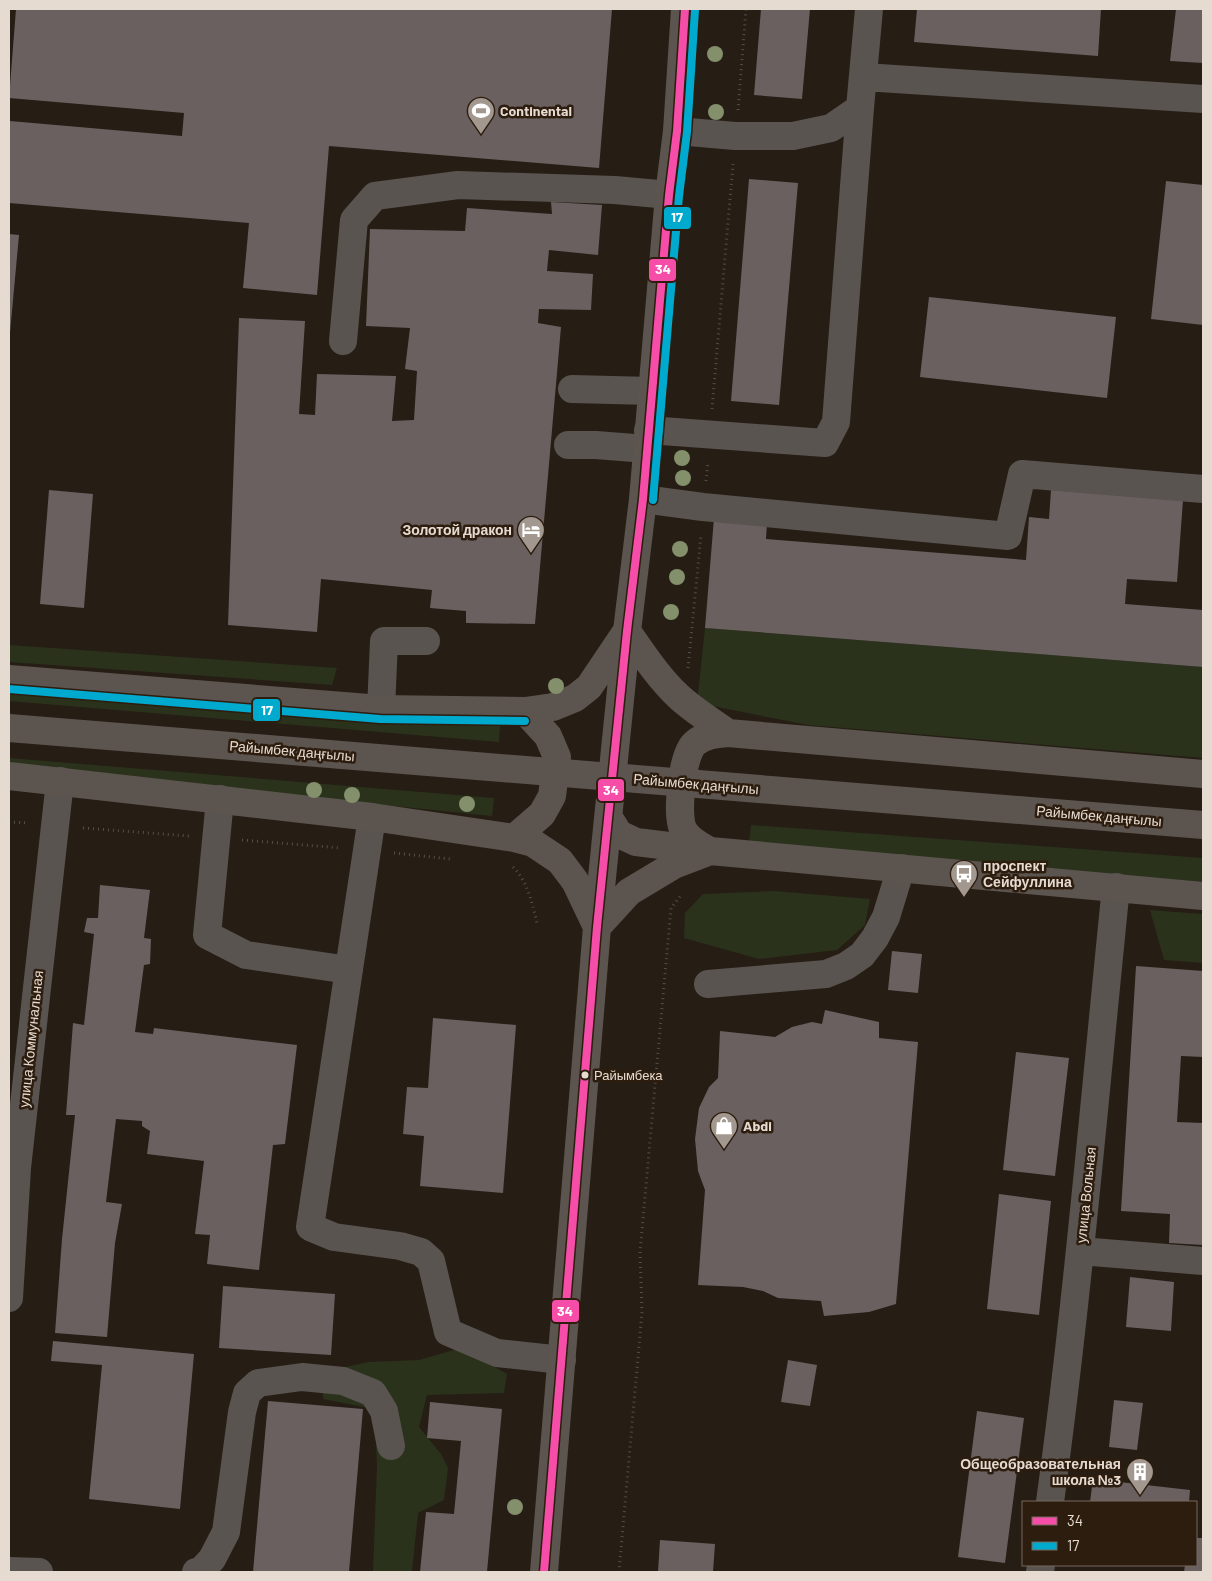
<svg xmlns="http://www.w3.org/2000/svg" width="1212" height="1581" font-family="Barlow,sans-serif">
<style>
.green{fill:#2a321c}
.building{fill:#6a6060}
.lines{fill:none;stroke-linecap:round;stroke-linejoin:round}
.path{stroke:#554f4a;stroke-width:3;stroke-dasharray:1 4;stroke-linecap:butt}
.minor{stroke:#595450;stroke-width:28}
.major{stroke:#5c544f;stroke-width:28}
.major-bridge{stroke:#5c544f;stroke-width:28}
.bus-1-casing{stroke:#2d1d0e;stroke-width:11}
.bus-2-casing{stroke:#2d1d0e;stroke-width:11}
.bus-1{stroke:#f54da8;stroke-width:8}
.bus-2{stroke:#00a9ce;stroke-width:8}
.tree{fill:#848f6b}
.bus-dot{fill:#e6dbd1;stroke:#2d1d0e;stroke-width:2}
.labels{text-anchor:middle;stroke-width:5;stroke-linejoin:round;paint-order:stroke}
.bus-label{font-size:13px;fill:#e6dbd1;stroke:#2d1d0e;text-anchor:start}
.poi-label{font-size:14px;font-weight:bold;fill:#e6dbd1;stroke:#2d1d0e;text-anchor:start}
.street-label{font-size:14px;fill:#e6dbd1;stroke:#2d1d0e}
.line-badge{stroke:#2d1d0e;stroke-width:2}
.badge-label{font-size:14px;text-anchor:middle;font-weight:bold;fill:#fff}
</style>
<rect width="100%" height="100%" fill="#261d15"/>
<path class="green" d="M705 628 1203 667V758L808 725 697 703Z
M9 645 337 668 332 685 9 662Z
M9 686 500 726 499 742 9 701Z
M9 758 494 798 492 816 9 767Z
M751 825 1203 858V882L749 843Z
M774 891 870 899 865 925 837 950 759 959 684 938 685 913 703 894Z
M1150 910 1203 914V963L1164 960Z
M461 1348 507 1374 504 1393 427 1395 419 1427 441 1454 448 1468 444 1500 418 1513 412 1572H373L377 1465 374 1409 323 1399 322 1372 369 1362 419 1360Z"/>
<path class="building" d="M16 9H612L599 168 329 146 317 295 243 288 249 223 9 203V140L10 121 182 136 184 113 9 98Z
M761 9H810L802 99 754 95Z
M917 9H1101L1098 56 914 42Z
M1176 9H1203V63L1170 61Z
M749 179 798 183 779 405 731 401Z
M1166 181 1203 185V325L1151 319Z
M551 202 602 205 598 255 549 250 547 271 593 274 591 310 539 309 538 323 561 327 535 624 466 623V611L430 608 432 590 321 579 317 632 228 625 239 318 305 321 299 414 315 415 317 374 396 376 392 421 414 420 417 371 405 369 410 328 366 326 370 229 465 231 467 208 552 214Z
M9 234 19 235 10 333H9Z
M929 297 1116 317 1107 398 920 377Z
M49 490 93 494 84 608 40 604Z
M1051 490 1183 500 1177 582 1127 579 1125 604 1203 610V667L705 628 714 518 767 523 766 539 1026 560 1029 517 1049 519Z
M100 885 150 890 144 938 151 939 150 964 144 965 135 1032 153 1034 154 1028 297 1045 285 1144 273 1145 259 1270 207 1264 210 1235 195 1234 204 1161 147 1154 150 1131 142 1126V1121L116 1119 106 1202 122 1204 115 1243 107 1337 55 1333 62 1239 75 1115H66L73 1023 84 1025 94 934 84 932 87 918H98Z
M892 951 922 954 918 993 888 990Z
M1136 966 1203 971V1057L1181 1056 1177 1122 1203 1123V1245L1169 1243 1170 1214 1121 1211Z
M825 1010 879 1022V1038L918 1042 896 1304 869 1312 824 1316 821 1301 778 1298 763 1291 743 1287 698 1285 705 1190 698 1171 695 1139 699 1108 709 1087 718 1078 720 1031 775 1037 792 1027 812 1022 822 1024Z
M433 1018 516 1025 503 1193 420 1186 424 1136 403 1134 407 1087 428 1088Z
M1016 1052 1069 1058 1055 1176 1003 1170Z
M999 1194 1051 1201 1039 1315 987 1309Z
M1130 1277 1174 1282 1171 1331 1126 1327Z
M223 1286 335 1294 331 1355 219 1348Z
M53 1341 194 1354 180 1509 89 1499 102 1365 51 1361Z
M788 1360 817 1365 810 1406 781 1402Z
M1114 1400 1143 1403 1137 1450 1109 1447Z
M268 1401 363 1409 349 1572H253Z
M430 1402 502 1409 487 1572H420L426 1512 454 1514 461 1441 427 1438Z
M977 1411 1024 1418 1005 1563 958 1557Z
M1093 1479 1190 1490 1189 1502H1090Z
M1196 1538H1203V1572H1184L1185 1565H1196Z
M660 1540 715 1544 713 1572H658Z"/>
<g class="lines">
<path class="path" d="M738 110 746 9
M712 409 733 164
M706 481 708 462
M688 668 701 535
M9 822 29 823
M83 828 189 836
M242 840 341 848
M394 853 450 859
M513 867C528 882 532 903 537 923
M619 1572 642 1312 640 1252 671 908 682 894"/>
<path class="minor" d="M864 77 1203 99
M677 131 735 136H793L831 128 860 108
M343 341 354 220 375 196 458 185 615 190 669 195
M572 389 652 391
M648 430 825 443 836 422 860 108 869 9
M568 445H596L647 449
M643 499 703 507 1008 536 1022 474 1203 489
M381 709 384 641H426
M220 799 207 935 246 955 349 970
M372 817 310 1227 334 1237 400 1246 421 1252 431 1261 448 1332 497 1353 562 1360
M708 984 826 974 846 966 862 955 875 938 886 917 901 868
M1080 1251 1203 1261
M9 1298 17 1168 60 781
M1050 1502C1078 1298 1095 1092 1116 887
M9 1571 39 1572
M196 1572 201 1571 212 1559 226 1532 242 1412 247 1393 258 1383 302 1377 343 1381 373 1393 384 1411 391 1446
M1040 1572 1041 1565"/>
<path class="major" d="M627 631C643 654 658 677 678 696 693 710 711 721 728 733L1203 774
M9 679 381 709 525 711 553 707 575 698 589 687 626 632
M9 776 372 817 514 838 533 843 560 861 575 881 597 927
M609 818 619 834 636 842 710 851 1203 896
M514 838 542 814 552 796 557 757 548 736 525 711
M710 851C701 846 688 840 683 829 676 814 682 753 695 743 705 735 715 734 728 733
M597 927 629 892 674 865 708 852
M544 1572 597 927 627 631 643 499 669 195 677 131 685 9"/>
<path class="major-bridge" d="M9 728 1203 825"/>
<defs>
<path id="bus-1" d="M544 1572 597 927 627 631 643 499 669 195 677 131 685 9"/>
<path id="bus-2" d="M653 500 679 196 687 132 695 10
M9 689 380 719 525 721"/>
</defs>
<use href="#bus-1" class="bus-1-casing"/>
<use href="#bus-2" class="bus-2-casing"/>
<use href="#bus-1" class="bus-1"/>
<use href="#bus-2" class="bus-2"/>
</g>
<g class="tree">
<circle cx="715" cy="54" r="8"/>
<circle cx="716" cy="112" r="8"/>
<circle cx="682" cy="458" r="8"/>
<circle cx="683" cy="478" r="8"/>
<circle cx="680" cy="549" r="8"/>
<circle cx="677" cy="577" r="8"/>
<circle cx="671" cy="612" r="8"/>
<circle cx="556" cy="686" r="8"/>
<circle cx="314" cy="790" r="8"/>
<circle cx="352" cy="795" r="8"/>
<circle cx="467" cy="804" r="8"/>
<circle cx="515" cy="1507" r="8"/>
</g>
<defs>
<symbol id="stadium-pin" viewBox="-11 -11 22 30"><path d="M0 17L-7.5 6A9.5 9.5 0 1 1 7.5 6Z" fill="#a3988f" stroke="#2d1d0e"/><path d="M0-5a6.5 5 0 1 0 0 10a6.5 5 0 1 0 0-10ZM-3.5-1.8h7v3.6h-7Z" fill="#fff"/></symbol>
<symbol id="hotel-pin" viewBox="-11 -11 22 30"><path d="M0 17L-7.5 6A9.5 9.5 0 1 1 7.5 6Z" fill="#a3988f" stroke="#2d1d0e"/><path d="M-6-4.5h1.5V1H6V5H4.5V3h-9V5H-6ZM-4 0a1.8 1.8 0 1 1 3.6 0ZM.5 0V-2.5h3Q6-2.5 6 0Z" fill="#fff"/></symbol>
<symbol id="bus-pin" viewBox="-11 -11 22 30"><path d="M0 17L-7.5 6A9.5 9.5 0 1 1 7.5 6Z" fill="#a3988f" stroke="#2d1d0e"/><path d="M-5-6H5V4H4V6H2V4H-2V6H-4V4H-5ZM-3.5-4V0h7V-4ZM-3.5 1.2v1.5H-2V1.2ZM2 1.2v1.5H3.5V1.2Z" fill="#fff"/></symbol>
<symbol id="shop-pin" viewBox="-11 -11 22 30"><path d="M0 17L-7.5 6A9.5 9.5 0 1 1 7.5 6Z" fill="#a3988f" stroke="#2d1d0e"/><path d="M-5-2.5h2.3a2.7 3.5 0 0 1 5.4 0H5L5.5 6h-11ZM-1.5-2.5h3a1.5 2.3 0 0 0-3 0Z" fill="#fff"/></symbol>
<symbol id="building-pin" viewBox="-11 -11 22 30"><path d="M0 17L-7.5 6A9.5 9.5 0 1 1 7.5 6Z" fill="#a3988f" stroke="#2d1d0e"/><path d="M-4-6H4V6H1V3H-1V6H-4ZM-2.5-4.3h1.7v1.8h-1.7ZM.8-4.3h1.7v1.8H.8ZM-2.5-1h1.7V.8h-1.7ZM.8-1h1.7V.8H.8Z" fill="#fff"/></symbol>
</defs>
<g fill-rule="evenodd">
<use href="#stadium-pin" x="465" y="95" width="32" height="43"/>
<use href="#hotel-pin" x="515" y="514" width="32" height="43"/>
<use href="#bus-pin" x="948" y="858" width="32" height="43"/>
<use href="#shop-pin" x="708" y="1110" width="32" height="43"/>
<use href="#building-pin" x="1124" y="1456" width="32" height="43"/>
</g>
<circle class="bus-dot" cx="585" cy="1075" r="4.5"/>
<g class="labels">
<g class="bus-label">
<text x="594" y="1080">Райымбека</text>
</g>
<g class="poi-label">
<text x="500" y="116">Continental</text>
<text x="512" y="535" text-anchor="end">Золотой дракон</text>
<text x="983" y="871">проспект<tspan x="983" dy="16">Сейфуллина</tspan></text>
<text x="743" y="1131">Abdi</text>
<text x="1121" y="1469" text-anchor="end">Общеобразовательная<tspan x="1121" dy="16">школа №3</tspan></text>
</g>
<g class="street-label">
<text transform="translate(292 751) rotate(5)" y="5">Райымбек даңғылы</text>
<text transform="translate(696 784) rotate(5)" y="5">Райымбек даңғылы</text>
<text transform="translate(1099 816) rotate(5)" y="5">Райымбек даңғылы</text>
<text transform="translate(31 1039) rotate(-84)" y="5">улица Коммунальная</text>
<text transform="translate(1086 1195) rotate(-84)" y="5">улица Вольная</text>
</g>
</g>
<g class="line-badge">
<rect x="663" y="206" width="29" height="24" rx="5" fill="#00a9ce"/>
<rect x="648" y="258" width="29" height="24" rx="5" fill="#f54da8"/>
<rect x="252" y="698" width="29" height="24" rx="5" fill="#00a9ce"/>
<rect x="597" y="778" width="28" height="24" rx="5" fill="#f54da8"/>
<rect x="551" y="1299" width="29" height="24" rx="5" fill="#f54da8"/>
</g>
<g class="badge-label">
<text x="677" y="222">17</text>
<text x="663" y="274">34</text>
<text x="267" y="715">17</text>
<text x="611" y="795">34</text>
<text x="565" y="1316">34</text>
</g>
<rect width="1212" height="1581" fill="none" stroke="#e6dbd1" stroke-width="20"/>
<rect x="1022" y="1501" width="175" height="65" fill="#2d1d0e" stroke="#77695c"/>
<rect x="1032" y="1517" width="25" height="8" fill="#f54da8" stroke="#77695c"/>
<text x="1067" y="1526" font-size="15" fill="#e6dbd1">34</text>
<rect x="1032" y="1542" width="25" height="8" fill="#00a9ce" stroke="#77695c"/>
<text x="1067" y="1551" font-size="15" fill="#e6dbd1">17</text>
</svg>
